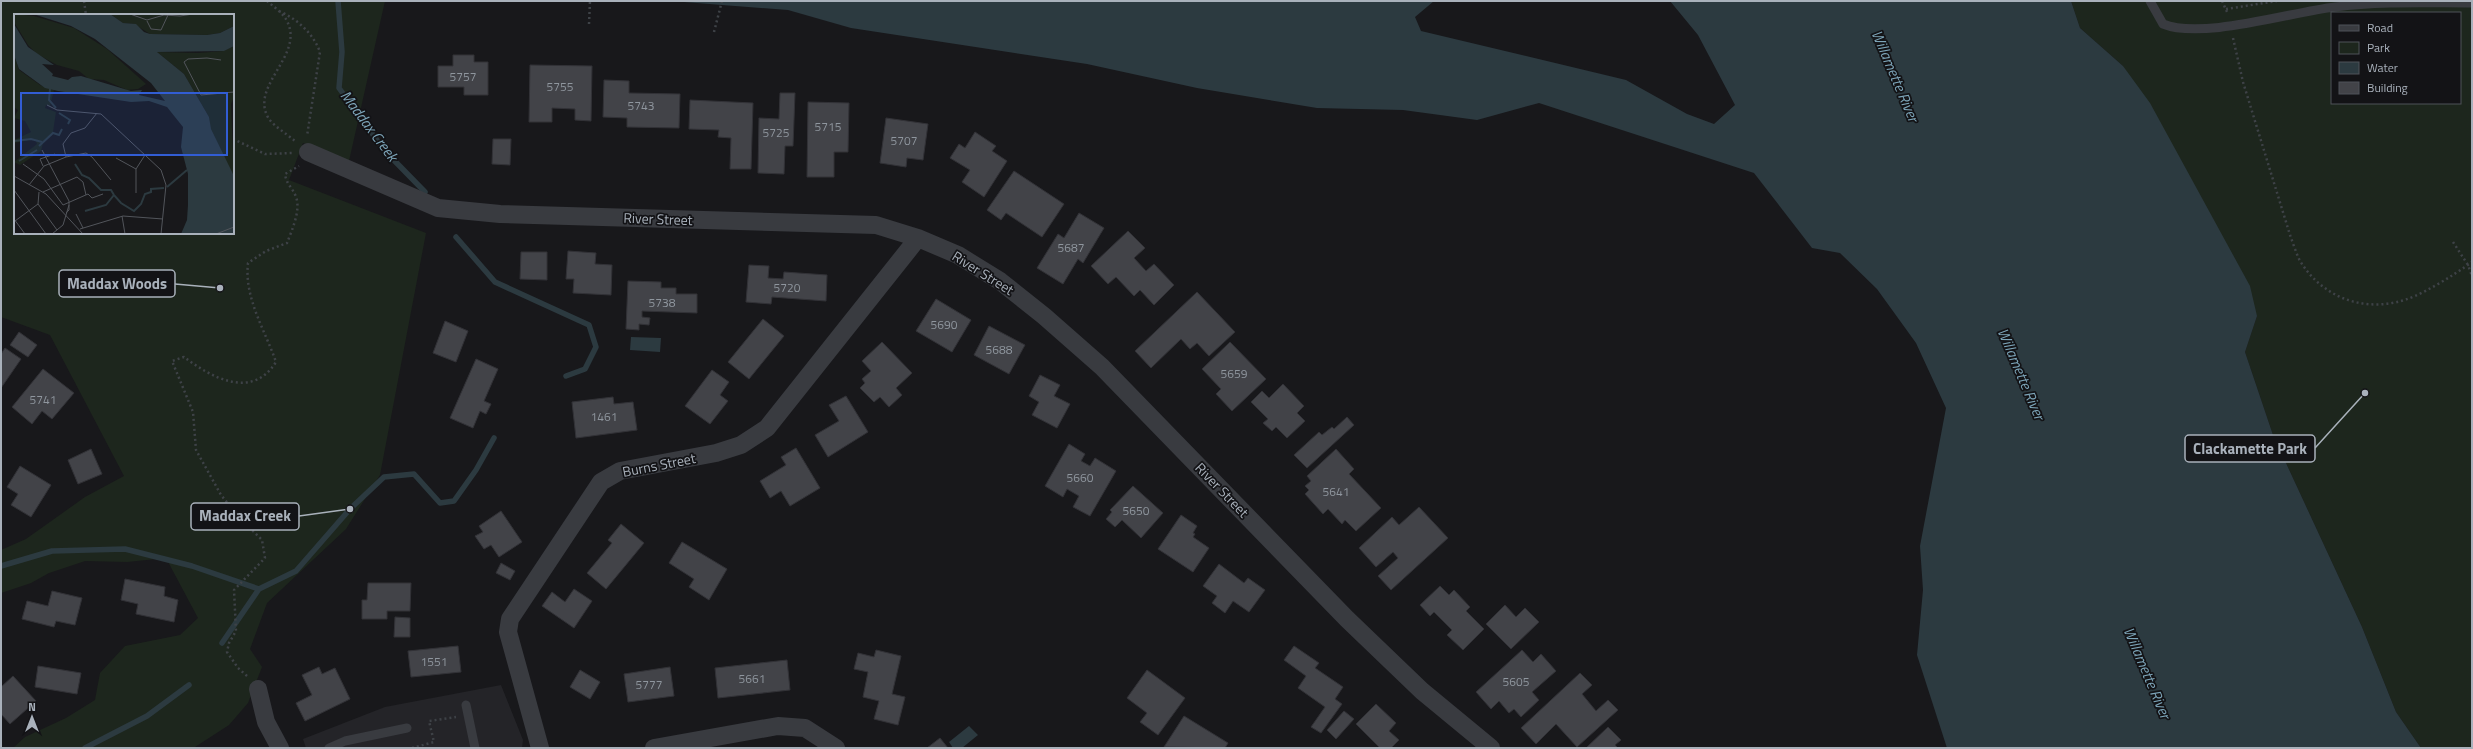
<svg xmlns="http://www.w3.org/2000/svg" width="2473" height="749" font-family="'Titillium Web',sans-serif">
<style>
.built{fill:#242428}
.green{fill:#1d261d;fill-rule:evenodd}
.water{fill:#2c3a40}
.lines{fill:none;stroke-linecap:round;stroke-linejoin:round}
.stream{stroke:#2c3a40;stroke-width:5.5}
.building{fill:#424348;stroke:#323237}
.path{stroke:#3e4247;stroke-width:2.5;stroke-dasharray:2 3;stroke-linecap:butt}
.lane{stroke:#393b40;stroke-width:9}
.street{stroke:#393b40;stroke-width:18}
.labels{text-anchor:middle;stroke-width:3.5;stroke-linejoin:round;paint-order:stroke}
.number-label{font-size:12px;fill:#8f969e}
.street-label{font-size:14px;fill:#a9b1bb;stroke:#131316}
.water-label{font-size:15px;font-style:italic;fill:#7da5b9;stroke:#131316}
.inset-river{fill:none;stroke:#2c3a40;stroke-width:2}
.inset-road{fill:none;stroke:#52555b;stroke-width:1}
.view{fill:#325dd4;fill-opacity:0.15;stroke:#325dd4;stroke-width:2}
.inset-edge{fill:none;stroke:#a9b1bb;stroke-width:2}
.leader{fill:none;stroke:#a9b1bb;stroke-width:1.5}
.callout-dot{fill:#a9b1bb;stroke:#131316;stroke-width:1.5}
.callout{fill:#131316;stroke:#a9b1bb;stroke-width:1.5}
.callout-label{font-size:15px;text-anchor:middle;font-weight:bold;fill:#a9b1bb}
</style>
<rect width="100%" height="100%" fill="#18181b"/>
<path class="built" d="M501 685 523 740 522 748H306L303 739 385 707Z"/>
<path class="green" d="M1 1H385L349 161 303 143 289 180 426 233 380 475 346 529 267 603 250 649 262 667 248 703 229 725 195 747 13 748 25 737 66 718 95 700 100 673 125 646 180 635 198 618 166 558 127 562 85 561 49 573 31 583 1 593V550L26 539 85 497 124 476 50 335 1 317ZM15 15H233V233H15Z
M2071 1H2472V748H2421L2396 712 2362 627 2273 435 2245 352 2257 316 2123 66 2080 28ZM2332 13H2460V103H2332Z"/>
<path class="water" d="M671 1H1434L1415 17 1421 31 1626 80 1687 114 1714 124 1735 105 1698 35 1670 1H2071L2080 28 2123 66 2150 103 2250 286 2257 316 2245 352 2273 435 2362 627 2396 712 2421 748H1947L1917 655 1923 590 1920 546 1946 408 1916 343 1877 289 1840 253 1812 248 1754 173 1539 103 1477 120 1403 110 1317 108 1197 88 1087 64 851 28 788 10Z
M631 337 661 338 660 352 630 350Z
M969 726 978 735 962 748H953L949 742Z"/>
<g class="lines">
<path class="stream" d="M338 1 342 52 339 88 385 151 425 192
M456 237 495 282 589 325 596 347 585 369 566 376
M1 566 52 551 125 549 192 566 259 589
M222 643 259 589 296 571 350 509 384 477 414 474 440 503 454 501 476 470 494 438
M85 748 147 716 189 685"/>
</g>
<path class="building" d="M453 55H474V62H488V95H464V87H438V66H453Z
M530 65 592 66 591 121 575 120V109L552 108V122H529Z
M604 80 629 81V93L680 94 679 128 627 127V118L603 117Z
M780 93H795L793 146H785L784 174 758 173 759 118 779 119Z
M690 100 753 103 751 169H730L731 138 718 137 719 130 689 129Z
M808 102 849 103 848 152H834V177H807Z
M886 118 928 124 923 160 907 158 906 167 880 163Z
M975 132 996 146 992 151 1007 161 984 197 962 182 970 170 950 158 959 144 965 148Z
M493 139H511L510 165 492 164Z
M1014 171 1064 204 1042 237 1006 213 1001 220 987 210Z
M1079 213 1104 228 1083 263 1078 259 1063 284 1037 268 1058 234 1064 238Z
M1128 231 1145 248 1134 258 1146 271 1154 264 1174 285 1154 305 1140 290 1134 296 1116 277 1108 284 1091 266Z
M568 251 596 253 595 264 612 265 611 295 573 293 574 279H566Z
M521 252H547V280L520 279Z
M749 265 769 266 768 278 783 279 784 272 827 275 826 301 772 297 771 304 746 302Z
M628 281 661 282V288H676V294H697V313L642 311V317L650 318 649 325 639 324V330L626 329Z
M1197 292 1235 332 1209 356 1197 343 1190 349 1181 339 1151 368 1135 351Z
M936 299 971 320 952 352 916 331Z
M763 319 784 336 749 379 728 362Z
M445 321 468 331 456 362 433 353Z
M989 326 1025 345 1009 374 974 355Z
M19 332 37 345 28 357 10 345Z
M882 342 912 373 896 388 902 395 889 407 880 397 874 402 860 388 865 383 862 379 871 371 862 361Z
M1230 342 1266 379 1232 411 1216 394 1221 389 1202 369Z
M5 348 21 359 1 388V354Z
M476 359 498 369 484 401 491 404 486 414 480 411 473 428 450 418Z
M43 369 74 393 52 419 42 411 32 424 12 407Z
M712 370 729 382 720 395 728 401 710 424 685 406Z
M1040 375 1060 385 1054 396 1070 404 1057 428 1032 415 1039 402 1029 396Z
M1283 384 1304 406 1297 413 1305 421 1287 438 1276 427 1272 431 1263 423 1268 419 1251 402 1262 391 1269 398Z
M846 396 868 432 828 457 815 435 839 421 829 405Z
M613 397 614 404 633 402 637 430 576 438 572 402Z
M1347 417 1354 425 1307 468 1294 455 1319 432 1322 435 1332 427 1334 429Z
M1069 444 1085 454 1081 461 1090 466 1095 458 1116 471 1090 516 1073 507 1079 496 1067 489 1063 497 1045 486Z
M796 448 820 488 790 506 781 491 770 498 760 481 786 465 781 457Z
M91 449 102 474 78 484 68 460Z
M1336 449 1354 469 1349 474 1381 508 1356 531 1345 520 1342 524 1328 509 1323 514 1305 494 1309 490 1305 486 1311 481 1307 476Z
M20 466 51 485 31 517 11 505 18 494 7 487Z
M1133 486 1163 513 1141 538 1122 520 1115 527 1106 519 1112 512 1110 510Z
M1419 507 1448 538 1391 590 1378 576 1398 558 1393 552 1376 567 1359 548 1392 517 1399 525Z
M501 511 522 542 499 557 491 545 484 549 475 536 483 532 479 526Z
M1181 515 1197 526 1193 533 1195 534 1193 537 1209 548 1193 572 1158 549Z
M621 524 644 543 606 589 587 573 612 543 608 540Z
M682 542 727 569 709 600 689 587 694 579 669 563Z
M501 563 515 571 510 580 496 573Z
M1219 564 1244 583 1248 578 1265 590 1249 612 1233 601 1225 613 1212 603 1217 596 1203 586Z
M125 579 165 587 164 596 178 600 174 622 136 614 138 604 121 600Z
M368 583H411L410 611H387V619H362V600H367Z
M1440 586 1449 595 1454 590 1470 607 1466 611 1484 629 1463 650 1447 635 1452 630 1434 612 1430 616 1420 605Z
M574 589 592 601 574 628 542 606 552 592 565 602Z
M52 591 82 598 75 625 56 621 54 627 22 619 27 601 48 606Z
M1505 605 1516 617 1525 608 1539 622 1511 649 1486 624Z
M395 617 410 618V637H394Z
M458 646 461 672 411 677 408 651Z
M1294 646 1319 663 1315 668 1343 687 1335 699 1342 704 1321 733 1311 727 1325 707 1298 688 1306 676 1284 660Z
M876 650 901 656 892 694 905 697 898 725 874 719 879 701 863 697 868 672 854 669 858 653 874 657Z
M1522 650 1533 662 1541 654 1556 671 1532 692 1539 700 1521 717 1514 709 1509 713 1499 701 1491 709 1476 692Z
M787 660 790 690 718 698 715 668Z
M38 666 81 673 77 694 35 687Z
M319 667 322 674 335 668 350 699 305 721 296 703 312 695 302 675Z
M670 667 674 696 628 702 624 674Z
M580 670 600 682 590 699 570 687Z
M1147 670 1185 698 1158 735 1140 722 1147 713 1127 698Z
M1580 673 1592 685 1582 694 1596 711 1608 700 1618 710 1577 747 1556 724 1536 744 1521 728Z
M13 676 36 701 10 724 1 714V687Z
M1376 704 1396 723 1389 731 1399 740 1391 748H1380L1356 724Z
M1344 711 1354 719 1336 739 1327 730Z
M1184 716 1228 743 1225 748 1164 747Z
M1608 727 1621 740 1615 745 1618 748H1586Z
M940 738 948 748H927Z"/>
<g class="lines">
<path class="path" d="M84 1 86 15
M267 1C274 7 283 13 287 21 305 56 248 86 269 119 275 127 287 134 295 141
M2222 1 2228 14
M2226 9 2277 1
M279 11C297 19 313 33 320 52L307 136
M589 24 590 1
M714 32 722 1
M2233 38 2243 82 2290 235C2293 243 2296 253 2300 261 2321 295 2358 311 2397 302 2418 298 2454 275 2472 262
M233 139 265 154 292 153
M2453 242 2468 265 2472 276
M247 676 238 668 227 652 229 643 236 631 234 590 265 558 262 540 239 517 221 495 196 450 193 412 172 361 184 357C212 378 252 400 276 362 265 330 244 298 248 263L266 251 287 243C292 230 301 210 296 197 293 188 286 184 285 174L299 166
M412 748 434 742 429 721 456 717"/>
<path class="lane" d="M2150 1 2163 24C2202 40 2291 12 2335 7 2380 1 2427 3 2472 3
M466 705 475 748
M329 748 345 741 407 728"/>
<path class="street" d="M308 152 438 208 500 214 876 225 918 238 958 255 1000 281 1044 316 1102 367 1347 619 1422 691 1491 748
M258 689 266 722 280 748
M540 748 508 632 510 619 601 482 620 471 716 453 741 445 767 428 918 238
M654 748 778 726 805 728 836 748"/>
</g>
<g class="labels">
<g class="number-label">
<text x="463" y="81">5757</text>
<text x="560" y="91">5755</text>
<text x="641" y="110">5743</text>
<text x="828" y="131">5715</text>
<text x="776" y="137">5725</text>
<text x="904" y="145">5707</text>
<text x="1071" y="252">5687</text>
<text x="787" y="292">5720</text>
<text x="662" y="307">5738</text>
<text x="944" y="329">5690</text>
<text x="999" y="354">5688</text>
<text x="1234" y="378">5659</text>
<text x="43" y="404">5741</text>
<text x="604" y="421">1461</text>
<text x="1080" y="482">5660</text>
<text x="1336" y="496">5641</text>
<text x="1136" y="515">5650</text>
<text x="434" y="666">1551</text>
<text x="752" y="683">5661</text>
<text x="1516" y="686">5605</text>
<text x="649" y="689">5777</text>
</g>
<g class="street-label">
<text transform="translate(658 219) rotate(2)" y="5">River Street</text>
<text transform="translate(983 273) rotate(32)" y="5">River Street</text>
<text transform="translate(659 465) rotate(-11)" y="5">Burns Street</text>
<text transform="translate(1222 490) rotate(46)" y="5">River Street</text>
</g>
<g class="water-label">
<text transform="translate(1895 76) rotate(67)" y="5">Willamette River</text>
<text transform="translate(369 126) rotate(53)" y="5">Maddax Creek</text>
<text transform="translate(2021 374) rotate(67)" y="5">Willamette River</text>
<text transform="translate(2147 673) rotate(67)" y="5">Willamette River</text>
</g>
</g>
<g transform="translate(14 14)">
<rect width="220" height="220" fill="#18181b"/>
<path d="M0 0 20 2 60 14 93 35 132 70 124 75 113 76 90 66 75 65 65 57 43 51 23 40 14 31 0 8ZM96 0H220V12L206 19 193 21 136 20 120 10 109 9ZM220 32V83L217 90 220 163 196 115 195 103 170 60 143 38 184 39 209 37ZM0 41 5 56 26 71 40 76 36 92 32 91 31 94 42 98 39 118 29 129 27 137 6 151 0 148 23 130 21 125 0 129V126L17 118 11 107 0 104 4 96 0 93Z" fill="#1d261d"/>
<path d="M19 0H96L109 9 122 10 130 18 136 20 193 21 206 19 220 12V32L210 37 143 38 170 60 195 103 197 115 219 160 220 220H167L173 206 174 191V160L167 133 169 113 153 93 135 87 117 88 44 77 31 74 5 55 0 41V10L14 33 40 51 28 50 39 60 38 62 54 66 58 63 67 62 117 77 128 76 125 81 151 87 137 69 81 25 57 12Z" fill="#2c3a40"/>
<path class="inset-river" d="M36 75 35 86 42 94M45 99 56 106 54 110M0 127 17 125 28 128M25 132 39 119 45 121 48 115M5 147 23 136M61 150 68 161 75 164 87 176H97L100 181M153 173 173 156M71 197 92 191 100 181 107 189 120 197 127 190 131 180 137 178V175L150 174"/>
<path class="inset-road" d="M116 0 133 6 150 1 166 2 179 0M133 7 137 15 147 16 154 1M207 46 193 44 174 45 170 48 187 81 220 78M220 86V114M33 91 43 96 87 100 147 156 152 171 147 220M28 136 55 187V196L52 199M52 143 49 130 57 119 71 114 83 99M102 144 122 155M9 150 30 165 49 191 74 180 78 184 89 180M29 152 26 145 41 140M122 155V179M122 155 131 141M0 162 32 180 69 220M15 171 30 152 52 143 72 139 78 143 97 166M0 176 32 220M29 178 63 163 69 168 72 181M24 190 43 216M24 190 25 178M62 200 69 214M108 202 111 220M0 205 11 220M1 207 24 190M66 215 109 202 149 205M38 220 49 211 55 191M202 220 220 213"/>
<path class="view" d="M7 79H213V141H7Z"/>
<rect width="220" height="220" class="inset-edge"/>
</g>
<path class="leader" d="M220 288L175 284M2365 393L2315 448M350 509L299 516"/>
<g class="callout-dot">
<circle cx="220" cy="288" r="4"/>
<circle cx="2365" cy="393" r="4"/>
<circle cx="350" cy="509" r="4"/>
</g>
<g class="callout">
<rect x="59" y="270" width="116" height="27" rx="4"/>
<rect x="2185" y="435" width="130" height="27" rx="4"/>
<rect x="191" y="503" width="108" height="27" rx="4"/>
</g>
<g class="callout-label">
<text x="117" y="289">Maddax Woods</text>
<text x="2250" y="454">Clackamette Park</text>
<text x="245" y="521">Maddax Creek</text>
</g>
<rect width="2473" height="749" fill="none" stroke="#a9b1bb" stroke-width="4"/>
<rect x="2331" y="12" width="130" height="92" fill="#131316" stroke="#4f5258"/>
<rect x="2339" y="25" width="20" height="6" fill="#393b40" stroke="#4f5258"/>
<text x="2367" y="32" font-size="12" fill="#a9b1bb">Road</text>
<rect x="2339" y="42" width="20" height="12" fill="#1d261d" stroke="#4f5258"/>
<text x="2367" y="52" font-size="12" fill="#a9b1bb">Park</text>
<rect x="2339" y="62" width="20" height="12" fill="#2c3a40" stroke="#4f5258"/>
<text x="2367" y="72" font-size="12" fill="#a9b1bb">Water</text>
<rect x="2339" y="82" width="20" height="12" fill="#424348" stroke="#4f5258"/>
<text x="2367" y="92" font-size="12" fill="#a9b1bb">Building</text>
<g transform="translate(32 717)" stroke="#131316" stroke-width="3" paint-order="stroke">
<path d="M0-3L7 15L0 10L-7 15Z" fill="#a9b1bb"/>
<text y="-6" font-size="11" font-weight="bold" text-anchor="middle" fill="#a9b1bb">N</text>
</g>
</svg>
